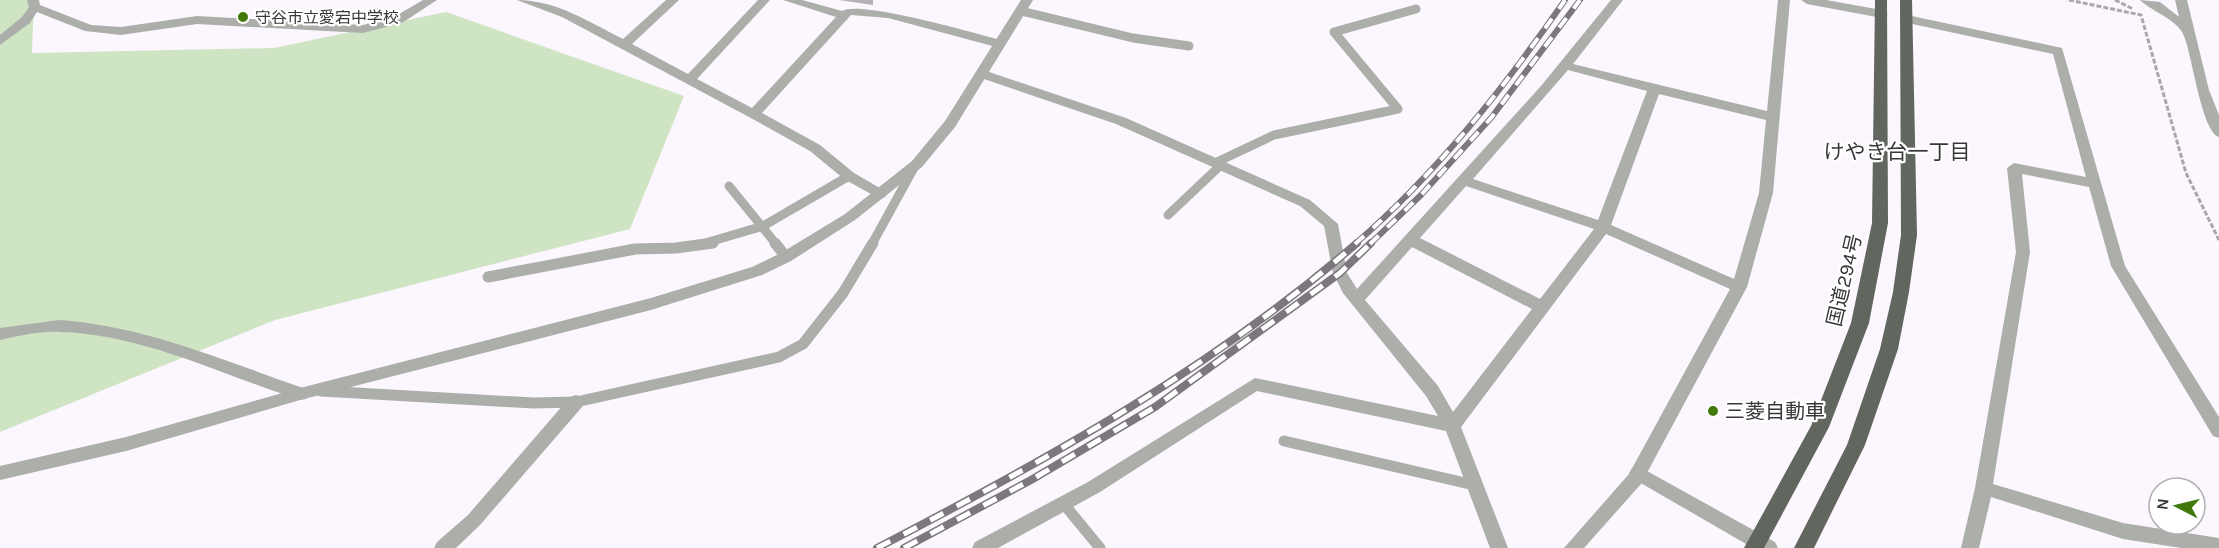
<svg xmlns="http://www.w3.org/2000/svg" width="2219" height="548" font-family="Karla,'Noto Sans JP',sans-serif">
<style>
.green{fill:#cfe4c3}
.lines{fill:none;stroke-linecap:round;stroke-linejoin:round}
.path{stroke:#aba6ad;stroke-width:3;stroke-dasharray:5 2;stroke-linecap:butt}
.service-far1{stroke:#acaeaa;stroke-width:9}
.service{stroke:#acaeaa;stroke-width:11}
.minor{fill:#acaeaa;fill-rule:evenodd}
.tertiary{fill:#acaeaa;fill-rule:evenodd}
.trunk{fill:#61665e;fill-rule:evenodd}
.rail-far1-casing{stroke:#7b777d;stroke-width:6}
.rail-casing{stroke:#7b777d;stroke-width:8}
.rail-far1{stroke:#fff;stroke-width:4;stroke-dasharray:12;stroke-linecap:butt}
.rail{stroke:#fff;stroke-width:5;stroke-dasharray:15;stroke-linecap:butt}
.wall{fill:#b5afb8}
.poi-dot{fill:#41790d;stroke:#fff;stroke-width:2}
.labels{text-anchor:middle;stroke-width:4.5;stroke-linejoin:round;paint-order:stroke}
.far-poi-label{font-size:16px;fill:#3a373b;stroke:#fff;text-anchor:start}
.street-label{font-size:20px;fill:#3a373b;stroke:#fff}
.poi-label{font-size:20px;fill:#3a373b;stroke:#fff;text-anchor:start}
.neighbourhood-label{font-size:21px;fill:#3a373b;stroke:#fff}
</style>
<rect width="100%" height="100%" fill="#fcf6fe"/>
<path class="green" d="M0 0H34L32 53 274 48 446 12 684 96 630 229 275 320 0 432Z"/>
<g class="lines">
<path class="path" d="M2069 0 2141 15 2186 173 2219 240
M2115 0 2133 9"/>
<path class="service-far1" d="M1021 11 1133 38 1189 46
M1217 162 1274 135 1398 109 1334 32 1416 9
M729 186 776 244
M1168 215 1222 164
M702 244 763 226 849 176
M872 244 916 164"/>
<path class="service" d="M775 243 786 257
M488 277 635 249 676 248 713 243
M321 391 533 403 576 402 779 357 803 344 843 293 873 243
M1284 441 1474 485
M1063 503 1100 548"/>
<path class="minor" d="M27 0H39L40 5 91 25 121 27 197 16 363 25 394 17 423 0H437L402 23 363 33 197 24 121 35 85 31 37 12 30 23 0 45V35L22 17 29 7Z
M517 0C556 0 589 22 623 39L666 0H679L632 44 688 74 758 0H770L697 79 752 108 836 17 783 0H802L842 11C861 0 977 34 1004 41L1006 44 1000 48 888 18 851 15 762 113 820 145 854 173 885 191 887 194 885 197 880 199 844 179 810 151 749 117 562 17Z
M1611 0H1623L1573 64 1767 111 1778 0H1790L1773 193 1747 287 1641 484 1584 548H1564L1629 474 1730 289 1606 234 1461 427 1508 548H1490L1446 431 1257 391 1100 492 998 548H972L975 542 1088 482 1255 378 1438 416 1426 396 1343 293 1333 273 1324 226 1300 206 1116 124 978 77V71H986L1126 118 1310 200 1338 224 1347 273 1357 289 1541 86ZM1568 70 1647 91 1598 220 1473 179ZM1659 94 1766 120 1759 193 1734 279 1611 225ZM1466 186 1594 229 1540 299 1420 238ZM1412 247 1532 309 1453 412 1438 386 1365 300Z
M1801 0H1826L1882 10 1888 14 1882 18 1807 4Z
M1907 15 2062 48 2125 266 2219 417V438L2213 436 2111 266 2089 187 2022 174 2030 252 1993 484 2123 523 2219 538V548H2181L2123 539 1991 497 1979 548H1961L1975 488 2016 252 2007 168 2014 163 2086 177 2053 54 1903 22 1901 19Z
M59 320C145 326 225 361 306 389L308 394 306 399 300 400C222 375 143 334 59 332 39 331 19 336 0 340V328Z
M576 395 582 397 584 402 582 407 480 525 456 548H434L437 542 468 515 570 397Z"/>
<path class="tertiary" d="M1021 0H1033L955 127 922 167 855 220 791 261 762 275 651 310 300 400 126 451 0 480V466L126 437 300 388 651 298 752 267 781 253 845 214 912 161 945 121Z
M2140 0 2160 2 2179 17 2175 0H2187L2209 90 2219 115V137C2201 132 2192 51 2183 34 2176 19 2151 11 2140 0Z
M1638 466 1775 542 1778 548H1753L1632 478 1629 473 1632 468Z"/>
<path class="trunk" d="M1875 0H1887L1888 223 1869 323 1829 427 1764 548H1744L1811 426 1851 323 1872 223Z
M1900 0H1912L1917 235 1909 292 1898 349 1865 445 1814 548H1794L1847 445 1880 349 1893 292 1901 235Z"/>
<defs>
<path id="rail-far1" d="M1355 244C1436 174 1504 88 1565 0
M1370 244 1421 195 1491 118 1580 0"/>
<path id="rail" d="M877 548C1045 461 1213 368 1357 243
M904 548 1031 480 1155 407 1340 273 1371 243"/>
</defs>
<use href="#rail-far1" class="rail-far1-casing"/>
<use href="#rail" class="rail-casing"/>
<use href="#rail-far1" class="rail-far1"/>
<use href="#rail" class="rail"/>
</g>
<path class="wall" d="M839 0H873V5Z"/>
<g class="poi-dot">
<circle cx="243" cy="17" r="6"/>
<circle cx="1713" cy="411" r="6"/>
</g>
<g class="labels">
<g class="far-poi-label">
<text x="255" y="23">守谷市立愛宕中学校</text>
</g>
<g class="street-label">
<text transform="translate(1844 280) rotate(-77)" y="7">国道294号</text>
</g>
<g class="poi-label">
<text x="1725" y="418">三菱自動車</text>
</g>
<g class="neighbourhood-label">
<text x="1897" y="159">けやき台一丁目</text>
</g>
</g>
<g transform="translate(2177 506) rotate(277)"><circle r="28" fill="#ffffff" stroke="#b0afb1" stroke-width="1.5"/>
<path d="M0-4.5L10 22L0 15L-10 22Z" fill="#41790d"/>
<text y="-9" font-size="16" font-weight="bold" text-anchor="middle" fill="#3a373b">N</text>
</g>
</svg>
